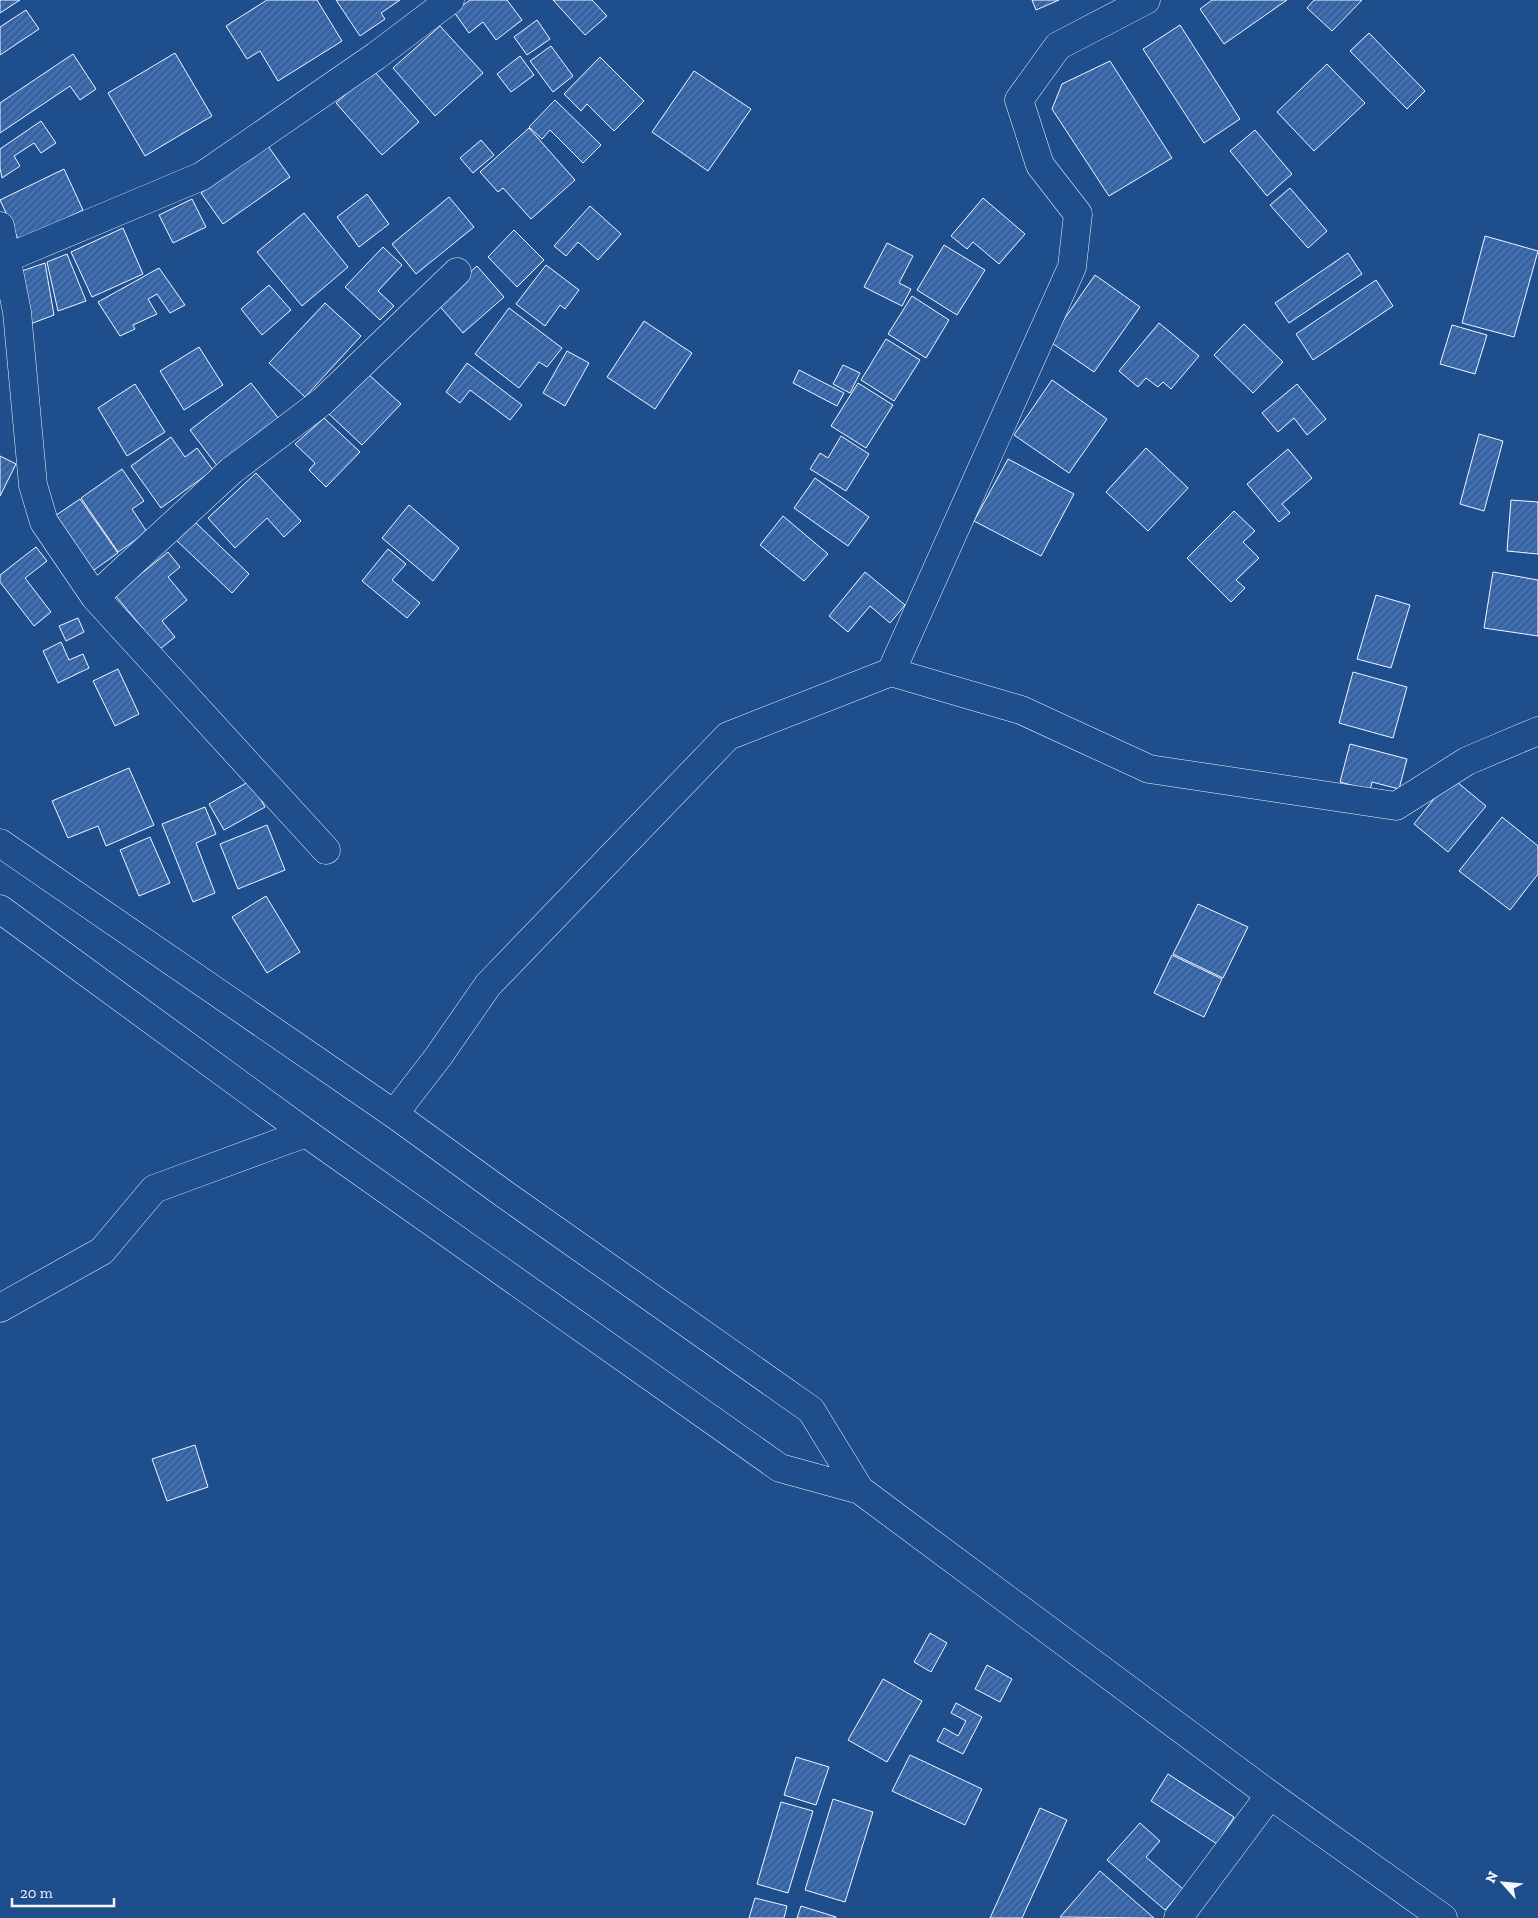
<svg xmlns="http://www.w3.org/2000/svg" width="1538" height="1918" font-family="'Zilla Slab',serif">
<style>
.building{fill:url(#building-hatch);stroke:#f2f6ff}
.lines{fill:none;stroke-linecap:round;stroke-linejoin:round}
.minor-casing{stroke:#f2f6ff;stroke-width:29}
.major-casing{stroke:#f2f6ff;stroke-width:29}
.minor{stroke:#1f4e8c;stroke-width:28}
.major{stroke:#1f4e8c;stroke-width:28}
</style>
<defs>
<pattern id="building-hatch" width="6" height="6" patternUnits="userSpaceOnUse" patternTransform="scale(1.25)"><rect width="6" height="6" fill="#3563a3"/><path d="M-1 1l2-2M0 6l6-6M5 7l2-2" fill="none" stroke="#537ab1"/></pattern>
</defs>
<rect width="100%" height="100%" fill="#1f4e8c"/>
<path class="building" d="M0 0H20L0 13Z
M267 0H317L342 41 278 81 260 51 247 59 226 26Z
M336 0H400L381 13 385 19 360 36Z
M470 0H507L522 20 496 40 483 22 469 33 454 12Z
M553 0H592L607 16 585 35Z
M1032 0H1059L1036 10Z
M1212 0H1287L1224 44 1200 9Z
M1314 0H1362L1332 31 1307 8Z
M26 10 39 29 0 55V27Z
M537 20 550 39 527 55 514 37Z
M1180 25 1240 119 1204 143 1143 49Z
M440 26 483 73 435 116 393 68Z
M1369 33 1425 91 1407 109 1350 51Z
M551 46 573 76 553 92 530 61Z
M175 53 212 116 145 156 108 93Z
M73 54 96 89 80 100 70 86 0 133V103Z
M520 56 534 75 511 92 497 74Z
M600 57 644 101 614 131 587 104 581 111 564 94Z
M1110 61 1172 158 1109 196 1052 109 1062 84Z
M1327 64 1365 103 1314 151 1277 112Z
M373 70 419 122 382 155 336 103Z
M694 71 751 109 708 171 652 132Z
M555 100 601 145 583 163 550 130 542 139 529 127Z
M41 121 56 143 41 153 34 143 14 156 20 166 2 178 0 168V149Z
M529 128 575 180 531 219 503 188 498 192 480 172Z
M1255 130 1292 174 1267 196 1230 151Z
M481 140 494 155 473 173 460 158Z
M268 146 290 177 223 224 201 193Z
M64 169 83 210 19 241 0 200Z
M1290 188 1327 231 1308 248 1270 205Z
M367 194 389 224 359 247 337 217Z
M449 197 474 227 416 274 392 244Z
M983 198 1025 234 999 264 973 242 967 249 951 236Z
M192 199 206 227 173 243 159 215Z
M590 206 621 234 598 260 578 242 566 256 554 246Z
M304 213 348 267 302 306 257 252Z
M123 228 143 274 92 297 71 252Z
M514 230 544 260 517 287 488 257Z
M1485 236 1538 251 1514 337 1462 323Z
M887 243 913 256 899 283 911 289 902 306 864 287Z
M944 245 985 270 957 315 917 290Z
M383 247 402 265 378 291 394 306 380 320 345 287Z
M1348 253 1362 274 1289 323 1275 303Z
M67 254 86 301 58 311 47 262Z
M45 263 54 315 25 326 16 273Z
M546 265 579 290 565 309 560 305 545 326 516 304Z
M477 266 504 297 463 333 436 302Z
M159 268 185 305 170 313 157 294 148 299 157 314 133 325 135 329 120 336 98 302Z
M1095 275 1140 307 1094 372 1049 341Z
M1376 280 1393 306 1313 360 1296 334Z
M269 285 291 310 262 335 241 309Z
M912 296 949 320 926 358 888 334Z
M325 303 361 336 305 397 269 363Z
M509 308 562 348 547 367 539 362 519 388 475 354Z
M644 321 692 353 655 409 607 377Z
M1159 323 1199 356 1171 389 1163 382 1158 387 1146 378 1138 387 1119 371Z
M1244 324 1283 362 1253 393 1214 355Z
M1452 325 1487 335 1475 374 1440 364Z
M886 339 920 360 894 401 861 380Z
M199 347 223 385 184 410 160 371Z
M567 351 589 363 565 406 543 393Z
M467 363 522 405 510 420 470 390 460 403 446 392Z
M843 365 860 373 850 393 833 384Z
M799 370 844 393 837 406 793 383Z
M367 373 401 404 362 445 329 414Z
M1052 380 1107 419 1069 473 1014 435Z
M251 383 279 419 218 467 190 430Z
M858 383 893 405 866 448 831 426Z
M135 384 165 432 127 456 98 408Z
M1297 384 1326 419 1307 435 1294 418 1278 432 1262 413Z
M324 418 360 452 326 487 309 470 315 463 295 444Z
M1479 434 1503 441 1484 511 1460 504Z
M841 436 869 454 846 491 810 469 820 453 828 458Z
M171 437 185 457 197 448 213 470 161 508 131 466Z
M1146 448 1188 488 1148 531 1106 492Z
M1288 449 1312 478 1282 504 1290 513 1279 522 1247 484Z
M0 456 16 464 0 496Z
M1008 459 1074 494 1041 556 974 521Z
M122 469 144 501 132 509 147 532 118 552 81 498Z
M256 473 301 521 284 537 267 518 235 548 208 518Z
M815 478 869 517 848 546 794 508Z
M80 499 118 553 84 577 46 522Z
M1511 500 1538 502V554L1507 551Z
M409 505 459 548 433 581 382 538Z
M1234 511 1255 531 1243 542 1259 558 1236 580 1245 588 1231 602 1187 558Z
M783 516 828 554 804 581 760 545Z
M194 521 249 574 232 593 176 540Z
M36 547 47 561 25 578 51 612 34 626 0 582V575Z
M388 549 406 564 392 580 420 603 407 618 362 581Z
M168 552 180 567 168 577 187 600 162 621 175 637 160 649 115 595Z
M865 572 905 605 890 623 870 606 848 632 829 616Z
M1493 572 1538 580V636L1484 628Z
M1376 595 1410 605 1391 668 1357 659Z
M78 618 84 632 66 641 59 626Z
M61 642 69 660 83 654 89 668 58 683 43 651Z
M118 669 139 714 115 726 93 681Z
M1353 672 1407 687 1393 738 1339 723Z
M1350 744 1407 759 1399 789 1372 782 1370 790 1340 782Z
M129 768 154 825 106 846 98 826 68 838 52 801Z
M1451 777 1486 806 1448 852 1414 824Z
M250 781 265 807 224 830 209 804Z
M205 807 216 834 196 843 215 893 193 902 162 824Z
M1502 817 1538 846V874L1510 910 1459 871Z
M267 825 285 870 238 889 220 844Z
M150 837 170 883 139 896 120 850Z
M266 896 300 952 267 973 232 917Z
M1198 904 1248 927 1223 978 1173 954Z
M1172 955 1222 979 1204 1017 1154 993Z
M195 1445 208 1487 167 1501 152 1459Z
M930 1633 947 1643 931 1672 914 1662Z
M987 1665 1012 1679 1000 1702 975 1689Z
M883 1679 922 1701 887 1762 848 1740Z
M956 1703 982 1717 963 1754 937 1741 944 1728 958 1736 966 1721 951 1713Z
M910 1755 982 1789 965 1825 892 1791Z
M796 1757 829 1767 816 1805 784 1795Z
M1168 1774 1234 1817 1217 1844 1151 1801Z
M833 1799 873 1812 845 1902 805 1890Z
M781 1802 813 1811 788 1893 757 1884Z
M1040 1808 1067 1820 1022 1918H990Z
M1140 1823 1160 1841 1146 1857 1183 1889 1165 1910 1107 1860Z
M1100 1871 1154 1918 1060 1917Z
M755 1898 787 1906 784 1918H749Z
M801 1906 836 1917V1918H797Z"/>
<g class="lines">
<defs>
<path id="minor" d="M0 226 17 312 33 485 44 522 95 597 326 850
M7 258 202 176 376 56 450 0
M95 597 231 471 323 401 457 272
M891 672 1072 267 1078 214 1040 165 1019 100 1058 46 1146 0
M394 1114 438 1057 488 985 728 736 891 672 1021 710 1149 769 1396 806 1467 761 1538 731
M0 1308 102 1251 154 1189 306 1133
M1178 1918 1270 1795"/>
<path id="major" d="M0 843 394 1114 507 1196 811 1410 860 1490
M0 909 306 1133 780 1468 860 1490 1270 1795 1443 1918"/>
</defs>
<use href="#minor" class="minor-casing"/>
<use href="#major" class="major-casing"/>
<use href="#minor" class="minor"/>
<use href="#major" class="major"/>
</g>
<g transform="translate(1503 1883) rotate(297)" stroke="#1f4e8c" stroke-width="4" paint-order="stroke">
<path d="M0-4L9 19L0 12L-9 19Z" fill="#f2f6ff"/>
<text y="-8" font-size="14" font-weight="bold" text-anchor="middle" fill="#f2f6ff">N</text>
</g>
<path d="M12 1898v8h102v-8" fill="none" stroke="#f2f6ff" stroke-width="2.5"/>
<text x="20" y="1898" font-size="15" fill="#f2f6ff" stroke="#1f4e8c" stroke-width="4" paint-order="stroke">20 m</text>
</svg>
